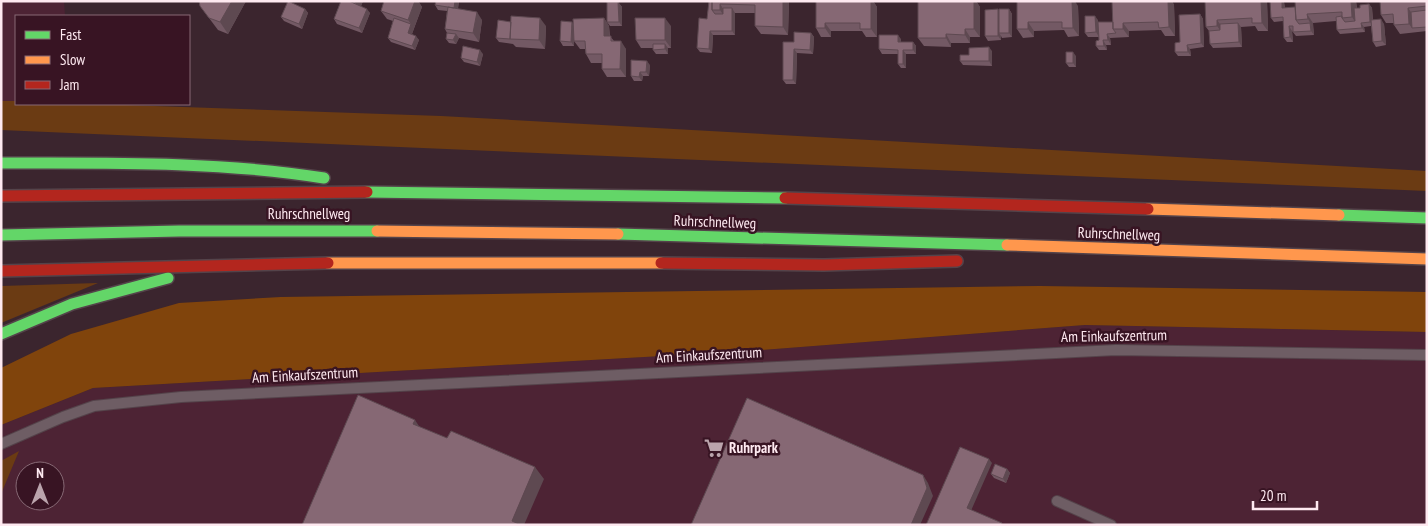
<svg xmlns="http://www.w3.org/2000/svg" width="1428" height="526" font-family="'PT Sans Narrow',sans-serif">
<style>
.built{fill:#4d2334;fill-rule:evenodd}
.green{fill:#6b3b13}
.forest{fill:#80440c}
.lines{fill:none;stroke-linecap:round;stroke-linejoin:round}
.lane-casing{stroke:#54434a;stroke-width:12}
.fast-casing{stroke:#54434a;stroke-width:14}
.slow-casing{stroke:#54434a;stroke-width:14}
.jam-casing{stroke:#54434a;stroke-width:14}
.lane{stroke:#6e5d64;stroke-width:10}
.fast{stroke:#63d668;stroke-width:11}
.slow{stroke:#ff974d;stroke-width:11}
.jam{stroke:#b3261e;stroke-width:11}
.wall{fill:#735964}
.shaded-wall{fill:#5e4951}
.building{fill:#866874;stroke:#5e4951}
.labels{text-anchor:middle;stroke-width:5;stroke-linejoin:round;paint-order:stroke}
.street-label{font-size:15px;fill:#fee9f0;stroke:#381423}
.poi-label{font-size:15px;font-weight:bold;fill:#fee9f0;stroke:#381423;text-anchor:start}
</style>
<rect width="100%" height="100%" fill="#3b252e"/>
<path class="built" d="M1 1H64L65 16H16V101H1Z
M1085 325 1427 332V525H1V425L93 388 750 351ZM25 471H55V501H25Z"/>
<path class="green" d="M1 101H16V104H96L441 116 1427 171V191L1 130Z
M98 283 1 323V286Z
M19 451 1 494V461Z"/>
<path class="forest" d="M1040 286 1427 292V332L1085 325 750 351 93 388 1 425V368L71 334 179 303 281 297Z"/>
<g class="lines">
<defs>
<path id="lane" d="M1 444 63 417 94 406 181 397 1116 350 1427 355
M1057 501 1111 525"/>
<path id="fast" d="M1 163C109 163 217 161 324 178
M367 192 785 198
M1339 215 1427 218
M618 234 1007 245
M1 235 179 231H377
M1 334 72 304 168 278"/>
<path id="slow" d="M1148 209 1339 215
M377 231 618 234
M1007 245 1427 259
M328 263H661"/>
<path id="jam" d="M1 196 367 192
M785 198 1148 209
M661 263 824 265 957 261
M1 271 328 263"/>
</defs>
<use href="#lane" class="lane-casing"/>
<use href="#fast" class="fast-casing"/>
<use href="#slow" class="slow-casing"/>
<use href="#jam" class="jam-casing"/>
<use href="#lane" class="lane"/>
<use href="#fast" class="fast"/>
<use href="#slow" class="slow"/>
<use href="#jam" class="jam"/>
</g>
<path class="wall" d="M199 1H246L228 34 218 30 200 6Z
M341 1H363L361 6 370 13 362 33 337 24 334 19Z
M384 1H418L422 7 412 34 419 40 415 50 391 42 388 38 393 21 387 19 381 11Z
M436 1H459L458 9 482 20 479 42 459 38 456 44 449 43 446 39 447 33 445 29 447 11 438 10 435 5Z
M709 1H789L788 35 761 34 755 26V13H735V35H713L712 53 700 52 697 48 707 19Z
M816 1H873L877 7V37H866L862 31H831V37H821L816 28Z
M918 1H976L980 7V37H970V43H951V47L924 46 918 38Z
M1017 1 1078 6 1079 36 1068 37 1064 30 1034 31V37L1023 38 1017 29Z
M1112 1H1172L1174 5 1175 36H1165L1161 30 1129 31V37L1110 38 1111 45H1106L1107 50H1099L1096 46 1099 40V37H1088L1085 33 1098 20V22H1113Z
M1205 1H1267L1268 31H1258L1255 26 1241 27 1242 47 1213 48 1210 44 1209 31 1206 27Z
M1356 1 1357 8H1360L1369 4 1372 8 1373 20 1384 24 1386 45 1376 47 1373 42 1371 26 1364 27 1365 32 1340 34 1337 30 1336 21 1313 23 1314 35 1296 36 1292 31 1293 42H1287L1284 38 1283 21 1274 22 1271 18 1284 2 1285 8Z
M1427 1V31L1400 34 1394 25V23H1386L1381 15Z
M618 2 622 7V26H610L607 22Z
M305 9 308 13 302 29 284 21 281 17Z
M1009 9 1012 14V37L1002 38 1001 36V40L988 41 985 36 999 11Z
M1200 14 1203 19 1204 47 1190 49 1191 56H1178L1175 52 1180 42Z
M604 18 609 26 610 36 614 41 626 49V77H607L602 69V63H591L586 54 585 49H580L574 41V46H563L560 41 574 25Z
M546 26 545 49 516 47 513 44 499 42 496 38Z
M671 26V48H668V54H656L653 50V48H641L636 40Z
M811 33 814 37 813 54 797 53 796 84H786L783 80 794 42Z
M901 39V42H913L916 46V54H906V68H901L898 64V54H882L879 49Z
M992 51V66L963 65 960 61 969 55Z
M483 54 480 66 464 62 461 58Z
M1076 56V67H1069L1066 63Z
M650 65 649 76H643L642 81H634L631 76Z
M1007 469 1010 473 1006 483 994 478 991 474Z"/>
<path class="shaded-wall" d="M232 1H246L228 34 220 22Z
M354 1H363L360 9Z
M415 1H418L422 7 414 28 408 20Z
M455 1H459L457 13 454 8Z
M783 1H789L788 35 783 27Z
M871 1H873L877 7V37L871 29Z
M974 1H976L980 7V37L974 29Z
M1072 1H1075L1078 6 1079 36 1073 28Z
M1168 1H1172L1174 5 1175 36 1169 27Z
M1261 1H1267L1268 31 1262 23Z
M1282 1H1284V2L1285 12 1282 8Z
M1351 1H1356L1358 26 1352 17Z
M618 2 622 7V26L619 22Z
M720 4 726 13V19L720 10Z
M1369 4 1372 8 1373 26 1370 22Z
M732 8 735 13V35L732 31Z
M1408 8 1414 16 1412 28 1409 24Z
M305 9 308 13 302 29 299 24Z
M367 9 370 13 362 33 359 28Z
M998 9 1001 14 999 33 1001 36V40L998 36Z
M1009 9 1012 14V37L1009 33Z
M477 12 482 20 479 42 473 33Z
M1200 14 1203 19 1204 47 1201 43Z
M1307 14 1313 23V28L1308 19Z
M1095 16 1098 20 1099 37 1096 32Z
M540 18 546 26 545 49 539 40Z
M604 18 609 26 610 44 604 36Z
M665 18 671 26V48L665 40Z
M1381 19 1384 24 1386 45 1382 41Z
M1217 20 1223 28V34L1217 26Z
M572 22 575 26 574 46 571 42Z
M1028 22 1034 31V37L1028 29Z
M825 23 831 31V37L825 28Z
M1123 23 1129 31V37L1123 29Z
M1238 23 1241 27 1242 47 1239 42Z
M1310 23 1313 28 1314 35 1311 31Z
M1361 23 1364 27 1365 32 1362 28Z
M411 24 414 28 411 37 408 33Z
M1289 26 1292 31 1293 42 1290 37Z
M965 29 970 37V43L965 35Z
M710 31 713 35 712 53 709 49Z
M811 33 814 37 813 54 810 50Z
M456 34 459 38 456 44 453 40Z
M946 34 951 43V47L946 38Z
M1107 34 1110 38 1111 45 1108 40Z
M898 35 901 39V46L898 42Z
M416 36 419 40 415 50 412 46Z
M1103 40 1106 45 1107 50 1104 46Z
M621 41 626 49V77L620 69Z
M913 42 916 46V54L913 50Z
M665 44 668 48V54L665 49Z
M1187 45 1190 49 1191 56 1188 52Z
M989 47 992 51V66L989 61Z
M794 49 797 53 796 84 793 80Z
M480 50 483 54 480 66 477 62Z
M903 50 906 54V68L903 64Z
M1073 52 1076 56V67L1073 63Z
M647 61 650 65 649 76 646 72Z
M640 72 643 76 642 81 639 77Z
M415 420 423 432 413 424Z
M989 459 992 463 970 513 967 508Z
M535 467 544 479 524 525H515L512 521Z
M1007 469 1010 473 1006 483 1003 479Z
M923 475 928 483 933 496 920 525H911Z"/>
<path class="building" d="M199 1H232L220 22 209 18 200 6Z
M288 1 305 9 299 24 281 17Z
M341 1H349L367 9 359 28 334 19Z
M384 1H415L408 20 381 11Z
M436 1H455L454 8 435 5Z
M709 1H712V10L715 14H723V8H732V31H710L709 49 697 48 699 18 707 19Z
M712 1H783V27L755 26V5L720 4V10H712Z
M816 1H871V29H860V23H825V28H816Z
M918 1H974V29H965V35L946 34V38H918Z
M1017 1H1072L1073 28H1062V22H1028V29H1017Z
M1112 1H1168L1169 27 1159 28 1158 22 1123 23V29H1113Z
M1205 1H1261L1262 23H1252V18L1217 20V26L1206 27Z
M1270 1H1282V8L1295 7 1296 20 1299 24 1310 23 1311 31 1293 32V26H1289L1290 37 1284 38 1283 17 1271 18Z
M1295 1H1351L1352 17 1342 18V12L1307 14 1308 19 1296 20Z
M1380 1H1427V6L1408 8 1409 24 1394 25 1393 14 1381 15Z
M607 2H618L619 22H607Z
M1369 4 1370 22 1361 23 1362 28 1337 30 1336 17 1342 16V18L1345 22 1355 21 1354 8H1360V5Z
M448 7 477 12 473 33 445 29Z
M998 9V36H985V10Z
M999 9H1009V33H999Z
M1427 10V27L1412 28 1411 12Z
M1200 14 1201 43 1187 45 1188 52H1175V43L1180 42 1179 15Z
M511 16 540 18 539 40 510 39Z
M1085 16H1095L1096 32 1085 33Z
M394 18 411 24 408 33 416 36 412 46 388 38Z
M604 18V36H611V41H621L620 69H602V54H586L585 41H574L573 19Z
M635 18H665V40H636Z
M1381 19 1382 41 1373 42 1371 20Z
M498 20 511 22 510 39 496 38Z
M561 21 572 22 571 42 560 41Z
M1098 22H1113V29L1116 33 1107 34 1108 40H1103L1104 46H1096V41L1099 40Z
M1238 23 1239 42 1210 44 1209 31 1220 30V24Z
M794 32 811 33 810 50 794 49 793 80H783V42H794Z
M447 33 456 34 453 40 446 39Z
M879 35H898V42H913V50H903V64H898V50L879 49Z
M653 44H665V49L653 50Z
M463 46 480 50 477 62 461 58Z
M989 47V61H960V55H969V48Z
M1066 52H1073V63H1066Z
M631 60 647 61 646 72H640L639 77 631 76Z
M358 395 415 420 413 424 447 438 451 431 535 467 512 521 521 525H302Z
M747 398 923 475 927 488 911 525H691Z
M960 447 989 459 967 508 1002 523 1001 525H926Z
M995 464 1007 469 1003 479 991 474Z"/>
<defs>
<symbol id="supermarket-bare" viewBox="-9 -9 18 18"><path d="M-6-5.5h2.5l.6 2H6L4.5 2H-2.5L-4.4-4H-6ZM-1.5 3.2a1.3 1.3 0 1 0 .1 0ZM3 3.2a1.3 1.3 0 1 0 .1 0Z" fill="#baa4ac" stroke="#381423" stroke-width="2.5" paint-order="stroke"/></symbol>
</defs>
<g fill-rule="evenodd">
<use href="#supermarket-bare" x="700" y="434" width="28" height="28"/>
</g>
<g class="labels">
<g class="street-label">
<text x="309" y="219">Ruhrschnellweg</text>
<text transform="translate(715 222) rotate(2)" y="5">Ruhrschnellweg</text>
<text transform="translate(1119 234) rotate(2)" y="5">Ruhrschnellweg</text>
<text transform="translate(1114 336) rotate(-1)" y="5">Am Einkaufszentrum</text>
<text transform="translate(709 355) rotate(-3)" y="5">Am Einkaufszentrum</text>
<text transform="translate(305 375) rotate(-3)" y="5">Am Einkaufszentrum</text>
</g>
<g class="poi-label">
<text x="729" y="453">Ruhrpark</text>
</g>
</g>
<rect width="1428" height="526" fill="none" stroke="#fee9f0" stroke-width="5"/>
<rect x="15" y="15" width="175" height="90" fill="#381423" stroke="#876975"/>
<rect x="25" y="31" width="25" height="8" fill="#63d668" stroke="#876975"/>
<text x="60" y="40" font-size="15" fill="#fee9f0">Fast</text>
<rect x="25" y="56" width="25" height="8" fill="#ff974d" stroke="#876975"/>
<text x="60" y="65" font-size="15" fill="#fee9f0">Slow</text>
<rect x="25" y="81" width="25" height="8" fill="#b3261e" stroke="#876975"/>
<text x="60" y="90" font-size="15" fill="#fee9f0">Jam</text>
<g transform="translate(40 486)"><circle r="24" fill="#381423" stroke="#876975"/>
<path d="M0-4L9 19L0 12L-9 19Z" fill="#baa4ac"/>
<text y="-8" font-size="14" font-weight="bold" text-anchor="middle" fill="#fee9f0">N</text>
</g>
<path d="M1253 501v8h64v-8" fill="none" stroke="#fee9f0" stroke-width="2.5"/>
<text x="1260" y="501" font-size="15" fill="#fee9f0" stroke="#381423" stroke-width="4" paint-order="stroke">20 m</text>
</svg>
